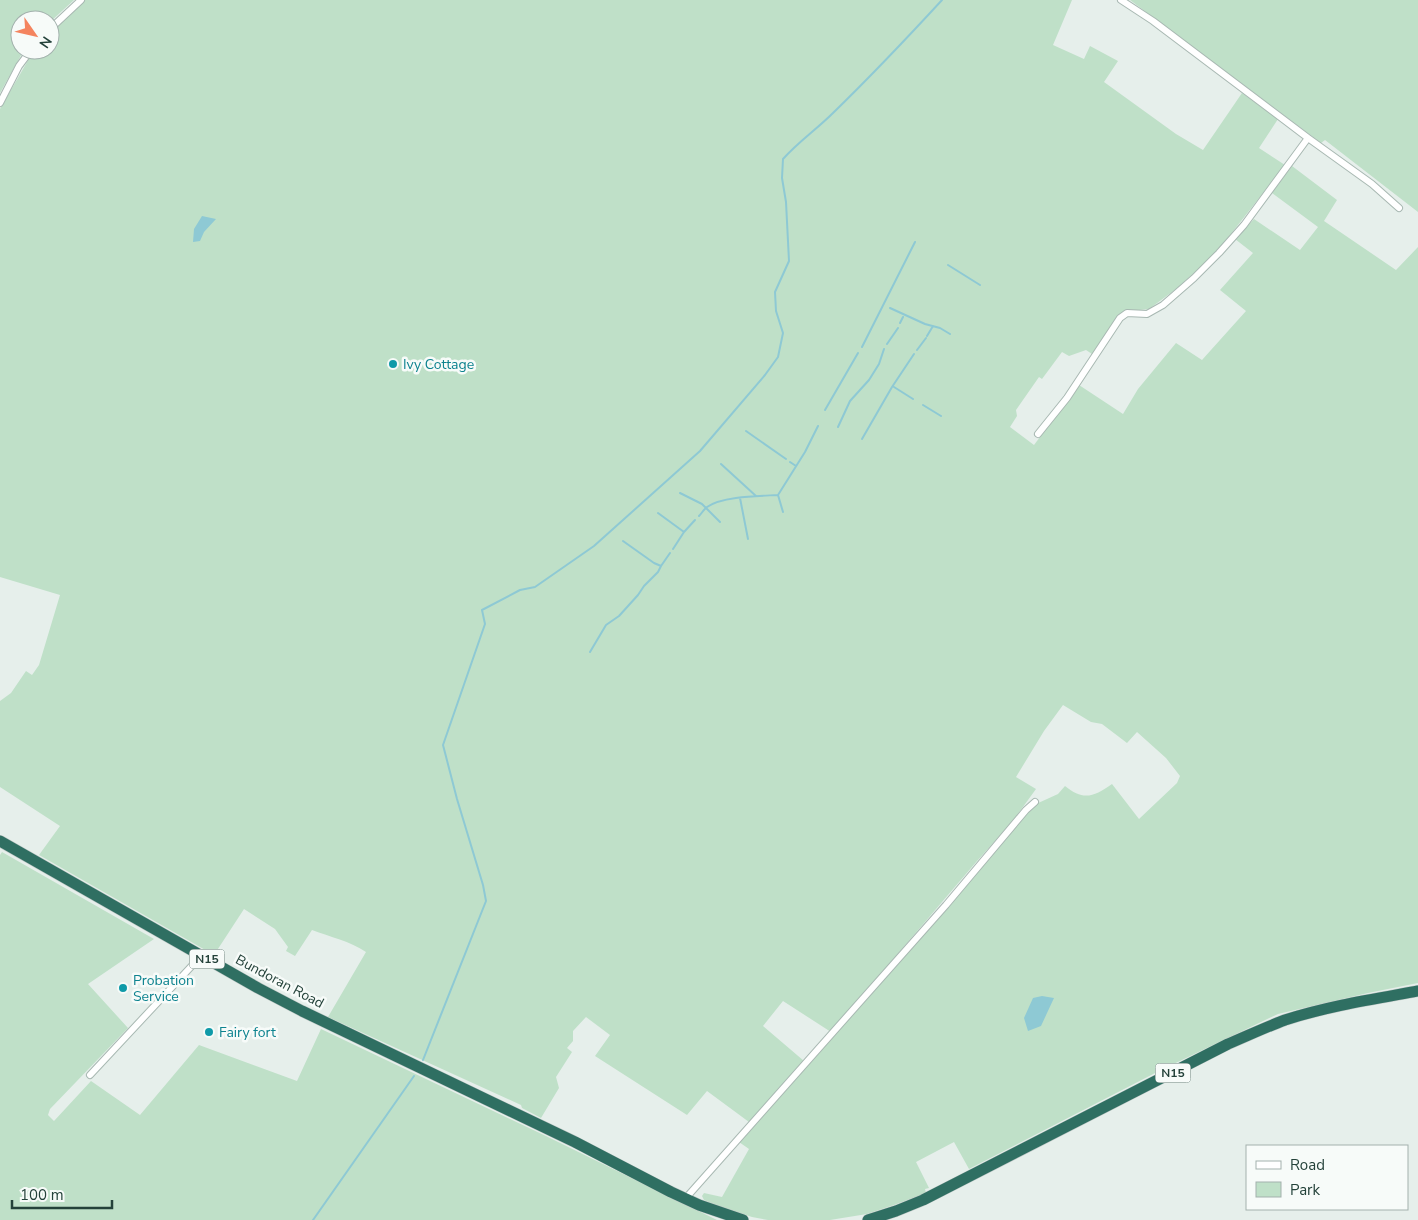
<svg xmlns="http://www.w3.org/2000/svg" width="1418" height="1220" font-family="'Nunito Sans',sans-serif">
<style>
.green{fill:#bfe0c8}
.water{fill:#8ec9d4}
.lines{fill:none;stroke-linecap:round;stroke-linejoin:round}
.stream{stroke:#8ec9d4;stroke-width:2}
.street-casing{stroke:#a8b8b2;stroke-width:8}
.highway-casing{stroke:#c2cac8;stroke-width:12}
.street{stroke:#fff;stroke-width:6}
.highway{stroke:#2f6f62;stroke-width:11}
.culture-dot{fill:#0f9aa8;stroke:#f7fbf9;stroke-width:2}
.labels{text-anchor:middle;stroke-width:5;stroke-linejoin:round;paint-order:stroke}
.shield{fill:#f7fbf9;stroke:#637a73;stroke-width:1}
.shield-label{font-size:12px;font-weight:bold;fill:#24423a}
.culture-label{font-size:14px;fill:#0d838f;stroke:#f7fbf9;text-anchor:start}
.street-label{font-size:14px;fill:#24423a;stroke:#f7fbf9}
</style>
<rect width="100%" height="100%" fill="#e6efeb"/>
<path class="green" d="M0 0H74L50 22V20H20V50H24L0 93Z
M85 0H1072L1053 45 1084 59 1090 46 1118 61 1104 82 1176 134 1203 150 1242 93 1278 119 1259 148 1285 165 1216 253 1176 289 1149 309 1122 312 1092 354 1086 350 1069 356 1062 352 1042 379 1039 377 1016 410 1017 416 1010 427 1034 445 1079 385 1123 414 1138 389 1176 343 1202 360 1246 311 1220 290 1253 253 1235 239 1254 219 1300 250 1318 227 1272 193 1292 166 1337 200 1324 221 1396 270 1418 247V983L1368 993 1278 1014 1159 1071 969 1169 954 1142 916 1162 929 1188 925 1189 926 1193 894 1205 867 1214 830 1220H768L752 1217 718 1206 704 1200 702 1196 704 1193 722 1197 749 1149 739 1142C836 1035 931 925 1025 814L1036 804 1058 794 1065 786C1083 801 1094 797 1112 784L1139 819 1177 783 1180 776 1166 758 1137 732 1127 743 1102 724 1091 722 1063 705 1044 731 1016 777 1036 789 1012 822 977 861 831 1032 783 1001 763 1026 804 1061 749 1122 707 1091 687 1115 595 1056 610 1035 586 1017 573 1031V1041L567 1048 572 1052 556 1077 559 1088 541 1118 522 1108 521 1105 328 1017 366 952C350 941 330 937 312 930L295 956 286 951 288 947 275 929 244 909 214 955 39 855 60 826 0 787V701L11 693 26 671 32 675 39 665 60 595 0 577V109L34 50H50V34Z
M1130 0H1418V212L1325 140 1321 143Z
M2 852 154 939 88 984 128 1028 50 1109 48 1115 54 1121 91 1081 140 1115 199 1045 297 1081 321 1029 546 1136 717 1220H0V855Z"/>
<path class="water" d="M202 216 216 219 204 232 200 241 193 242 194 229Z
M1042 996 1054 998 1041 1026 1028 1031 1024 1018 1033 998Z"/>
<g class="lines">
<path class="stream" d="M948 265 980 285
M890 308 925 324 940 328 950 334
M900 323 903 317
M927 336 933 326
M887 344 898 328
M862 347 915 242
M917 350 926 338
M894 387 913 399
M923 405 941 416
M825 410 858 353
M838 427 850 401 869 380 879 364 884 349
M746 431 786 459
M862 439 892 387 914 354
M790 462 796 466
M721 464 756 496
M680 493 702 504 720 522
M740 498 748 539
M783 512 778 495 805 452 818 426
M658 513 684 532
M699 516C702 513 704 509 707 507 722 496 760 496 778 495
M623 541 654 563 661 566 670 553
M673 549 684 532 695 520
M590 652 606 625 619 616 638 595 644 586 658 572 661 566
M423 1060 486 901 483 885 457 799 443 745 485 624 482 610 520 590 535 587 594 546 700 451 765 375 778 357 783 333 776 311 775 292 789 261 786 202 782 178 783 159C798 142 817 129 833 113 871 76 907 38 942 0
M313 1220 414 1076"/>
<defs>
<path id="street" d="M50 29 81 0
M0 103 19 66 31 50
M1308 138 1372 184 1399 208
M1038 434 1067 398 1120 318 1127 313 1147 314 1163 305 1194 278 1219 253 1244 225 1308 138 1153 21 1121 0
M90 1075 201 956
M685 1199 946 905 1026 810 1035 802"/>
<path id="highway" d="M0 841 258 988 302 1011 575 1142 671 1192 699 1205 743 1220
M868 1220 896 1211 923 1200 1228 1044C1247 1036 1266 1027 1285 1020 1328 1006 1374 999 1418 991"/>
</defs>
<use href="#street" class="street-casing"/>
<use href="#highway" class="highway-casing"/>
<use href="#street" class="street"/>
<use href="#highway" class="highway"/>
</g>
<g class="culture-dot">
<circle cx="393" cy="364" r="5"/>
<circle cx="123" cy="988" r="5"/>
<circle cx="209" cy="1032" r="5"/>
</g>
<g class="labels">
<g class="shield">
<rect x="189.5" y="949.5" width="35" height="19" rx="4"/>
<rect x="1155.5" y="1063.5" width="35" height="19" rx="4"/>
</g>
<g class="shield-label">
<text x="207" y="963">N15</text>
<text x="1173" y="1077">N15</text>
</g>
<g class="culture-label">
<text x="403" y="369">Ivy Cottage</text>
<text x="133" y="985">Probation<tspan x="133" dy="16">Service</tspan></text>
<text x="219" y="1037">Fairy fort</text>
</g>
<g class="street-label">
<text transform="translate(280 981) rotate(28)" y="5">Bundoran Road</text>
</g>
</g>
<rect x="1246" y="1145" width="162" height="65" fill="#f7fbf9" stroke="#a3b1ad"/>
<rect x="1256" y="1161" width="25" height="8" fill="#ffffff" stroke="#a3b1ad"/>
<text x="1290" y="1170" font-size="15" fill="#24423a">Road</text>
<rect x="1256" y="1182" width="25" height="15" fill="#bfe0c8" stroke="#a3b1ad"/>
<text x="1290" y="1195" font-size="15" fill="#24423a">Park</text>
<g transform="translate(35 35) rotate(124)"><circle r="24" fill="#f7fbf9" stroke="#a3b1ad"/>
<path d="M0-4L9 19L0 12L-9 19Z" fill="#f4845f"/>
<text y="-8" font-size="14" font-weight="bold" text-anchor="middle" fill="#24423a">N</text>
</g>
<path d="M12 1200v8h100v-8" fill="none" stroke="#24423a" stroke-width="2.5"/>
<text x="20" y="1200" font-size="15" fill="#24423a" stroke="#f7fbf9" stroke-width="4" paint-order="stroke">100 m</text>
</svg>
